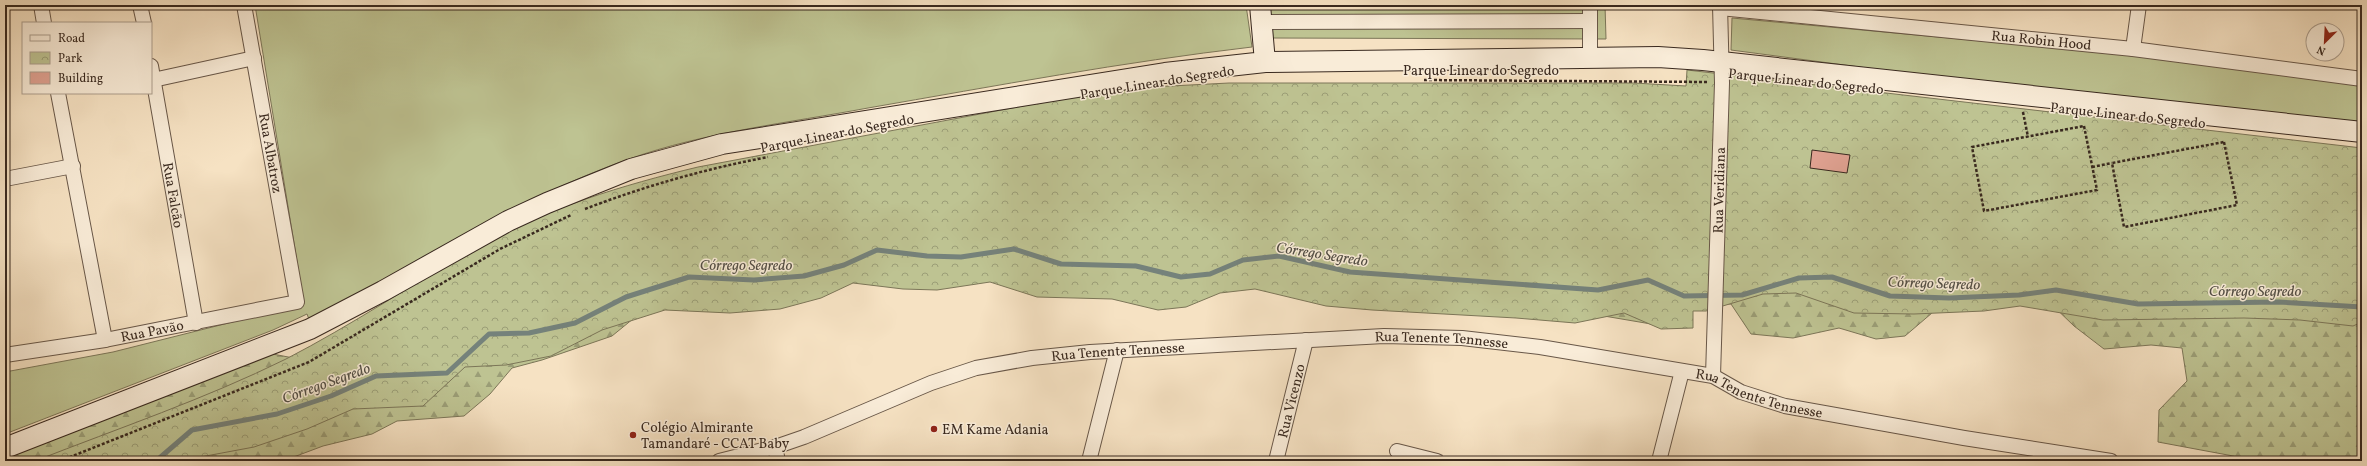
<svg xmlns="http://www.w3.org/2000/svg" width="2367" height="466" font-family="Vollkorn,serif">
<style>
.green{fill:#bec392;stroke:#7c7658}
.forest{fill:url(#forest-firs);stroke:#7c7658}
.park{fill:url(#park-crowns);stroke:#7c7658}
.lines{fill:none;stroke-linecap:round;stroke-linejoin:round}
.stream{stroke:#75827b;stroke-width:5}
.building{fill:#dfa191;stroke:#39291f}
.street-casing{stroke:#685748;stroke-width:16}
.secondary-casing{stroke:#39291f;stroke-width:22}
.path{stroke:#39291f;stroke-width:2.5;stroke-dasharray:3 2;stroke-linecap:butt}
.street{stroke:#f9ecd8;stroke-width:14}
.secondary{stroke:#f9ecd8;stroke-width:20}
.poi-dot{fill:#8f2418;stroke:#f9ecd8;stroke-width:1.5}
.labels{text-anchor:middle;stroke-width:3;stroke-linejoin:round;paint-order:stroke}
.street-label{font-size:14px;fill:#39291f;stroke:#f9ecd8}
.poi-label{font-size:14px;fill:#39291f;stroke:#f9ecd8;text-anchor:start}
.water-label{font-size:15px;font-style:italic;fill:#524e45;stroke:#f9ecd8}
</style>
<defs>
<pattern id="forest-firs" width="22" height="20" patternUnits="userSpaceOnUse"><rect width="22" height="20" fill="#bec392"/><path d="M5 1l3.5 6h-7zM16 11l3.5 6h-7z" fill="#9b9e77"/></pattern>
<pattern id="park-crowns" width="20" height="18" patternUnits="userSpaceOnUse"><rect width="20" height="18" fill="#bec392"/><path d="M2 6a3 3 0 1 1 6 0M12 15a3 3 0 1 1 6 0" fill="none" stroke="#9b9e77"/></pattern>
</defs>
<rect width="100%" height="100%" fill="#f6e2c3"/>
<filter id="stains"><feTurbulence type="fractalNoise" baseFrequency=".005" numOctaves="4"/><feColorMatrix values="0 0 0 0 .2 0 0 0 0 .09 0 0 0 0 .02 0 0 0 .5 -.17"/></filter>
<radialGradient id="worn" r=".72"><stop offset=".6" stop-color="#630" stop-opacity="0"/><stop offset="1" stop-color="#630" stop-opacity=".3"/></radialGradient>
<path class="green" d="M255 5H1246L1252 47C1123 62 995 86 868 108 788 123 705 132 629 159 516 199 414 264 310 322L307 314 273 330 5 434V372L113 352 304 304Z
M1263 5H1605L1606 39 1265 38Z
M1732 18 2134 55 2362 85V128L2018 88 1731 50Z"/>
<path class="forest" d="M2362 252V461H2260L2158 442 2159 410 2187 381 2182 348 2151 345 2104 349 2074 326 2046 299 1939 307 1905 336 1876 339 1839 328 1793 338 1751 334 1731 304 1674 305 1657 325 1604 316 1487 268Z
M639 314 612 336 542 360 512 368 490 394 464 416 397 421 372 434 323 446 283 461H5V449L257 351 335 366Z"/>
<path class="park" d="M1687 70 2362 148V322L2353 326 2300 320 2244 318 2103 320 2020 306 1984 311 1914 314 1854 313 1796 293 1763 294 1706 311H1693V328L1661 329 1624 313 1575 323 1516 318 1372 310 1326 306 1255 289 1220 293 1186 307 1158 310 1112 299 1037 297 990 282 937 290 903 289 853 283 821 298 780 309 730 313 665 310 602 330 551 356 506 365 465 367 423 406 353 409 307 429 254 447 179 461H35C119 428 205 399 286 359 352 325 414 283 479 246 547 208 623 185 698 167L1076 96 1151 87 1229 83H1634L1686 86Z"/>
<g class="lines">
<path class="stream" d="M156 461 192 430 277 414 331 396 376 376 447 373 489 334 529 333 575 323 626 297 689 277 754 280 804 276 844 265 877 250 927 256 961 257 1014 249 1061 264 1136 266 1181 277 1210 274 1243 260 1279 256 1350 272 1598 290 1648 280 1684 296 1742 295 1799 278 1832 277 1890 296 1949 298 2019 295 2056 290 2138 304 2279 302 2362 307"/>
</g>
<path class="building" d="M1812 150 1850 155 1847 173 1810 168Z"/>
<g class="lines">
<defs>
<g id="street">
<path d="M41 5 44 23"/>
<path d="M140 5 144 23"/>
<path d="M1590 5V59"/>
<path id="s1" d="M1720 8 2133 49 2362 79"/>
<path d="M1261 22 1590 21"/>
<path d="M2133 49 2139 5"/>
<path id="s2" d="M151 66 196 323"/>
<path d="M153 80 254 58"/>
<path d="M58 93 105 340"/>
<path d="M5 179 73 166"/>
<path id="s3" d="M5 355 105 340 297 302 244 5"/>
<path id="s4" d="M1713 376 1722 83 1720 5"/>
<path d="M775 447 778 461"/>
<path d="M1397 451 1437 461"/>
<path id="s5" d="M719 461 775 447 804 437 931 383 976 368 1032 358 1090 352 1384 336 1462 338 1540 347 1713 376 1741 392 1785 406 1964 438 2111 461"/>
<path d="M1089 461 1117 350"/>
<path id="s6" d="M1276 461 1306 340"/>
<path d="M1659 461 1682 371"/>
</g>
<path id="secondary" d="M1260 5 1265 62
M5 448 310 329 383 291 508 221 547 203 631 169 722 144 1165 73 1265 62 1658 57 1703 60 2362 132"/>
</defs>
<use href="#street" class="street-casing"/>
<use href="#secondary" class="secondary-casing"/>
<path class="path" d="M1424 80 1707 82
M2023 112 2028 137
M2084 126 2097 190 1984 211 1972 147Z
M2224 142 2237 205 2124 227 2112 163Z
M2092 167 2112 163
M585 209C645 186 705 169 768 157
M60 461 309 362 500 249 571 215"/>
<use href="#street" class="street"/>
<use href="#secondary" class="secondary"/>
</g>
<g class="poi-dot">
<circle cx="934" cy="429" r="4"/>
<circle cx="633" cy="435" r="4"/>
</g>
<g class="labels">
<g class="street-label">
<text dy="5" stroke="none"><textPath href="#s1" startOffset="323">Rua Robin Hood</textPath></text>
<text x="1481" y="75">Parque Linear do Segredo</text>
<text transform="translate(1806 81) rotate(6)" y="5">Parque Linear do Segredo</text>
<text transform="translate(1157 82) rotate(-9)" y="5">Parque Linear do Segredo</text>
<text transform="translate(2128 115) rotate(6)" y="5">Parque Linear do Segredo</text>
<text transform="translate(837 133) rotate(-11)" y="5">Parque Linear do Segredo</text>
<text transform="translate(271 153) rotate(80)" y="5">Rua Albatroz</text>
<text dy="5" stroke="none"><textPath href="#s4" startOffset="186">Rua Veridiana</textPath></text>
<text dy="5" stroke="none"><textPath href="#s2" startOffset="131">Rua Falcão</textPath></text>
<text dy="5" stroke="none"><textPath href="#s3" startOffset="149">Rua Pavão</textPath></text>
<text dy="5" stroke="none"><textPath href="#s5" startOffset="741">Rua Tenente Tennesse</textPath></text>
<text dy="5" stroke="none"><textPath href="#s5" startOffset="417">Rua Tenente Tennesse</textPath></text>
<text dy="5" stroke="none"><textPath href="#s5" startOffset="1065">Rua Tenente Tennesse</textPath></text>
<text dy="5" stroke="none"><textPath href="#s6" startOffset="62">Rua Vicenzo</textPath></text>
</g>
<g class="poi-label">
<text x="641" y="432">Colégio Almirante<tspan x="641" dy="16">Tamandaré - CCAT Baby</tspan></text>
<text x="942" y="434">EM Kame Adania</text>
</g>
<g class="water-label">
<text transform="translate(1322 254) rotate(9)" y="5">Córrego Segredo</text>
<text x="746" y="270">Córrego Segredo</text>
<text transform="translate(1934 283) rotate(2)" y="5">Córrego Segredo</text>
<text x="2255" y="296">Córrego Segredo</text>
<text transform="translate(326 383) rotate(-20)" y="5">Córrego Segredo</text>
</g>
</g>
<rect width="2367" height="466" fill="none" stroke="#f6e2c3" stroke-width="20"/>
<rect x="6" y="6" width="2355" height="454" fill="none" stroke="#39291f" stroke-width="2"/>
<rect x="10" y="10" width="2347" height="446" fill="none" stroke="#39291f"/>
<rect x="22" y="22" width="130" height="72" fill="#f9ecd8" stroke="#ac9e8e"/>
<rect x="30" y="35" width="20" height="6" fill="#f9ecd8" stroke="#ac9e8e"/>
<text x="58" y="42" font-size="12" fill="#39291f">Road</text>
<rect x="30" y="52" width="20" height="12" fill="url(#park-crowns)" stroke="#ac9e8e"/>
<text x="58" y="62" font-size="12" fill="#39291f">Park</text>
<rect x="30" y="72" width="20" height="12" fill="#dfa191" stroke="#ac9e8e"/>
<text x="58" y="82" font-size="12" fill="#39291f">Building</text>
<g transform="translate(2325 42) rotate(204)"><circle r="19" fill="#f9ecd8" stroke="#ac9e8e"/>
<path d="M0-3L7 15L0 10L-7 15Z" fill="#8f2418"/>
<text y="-6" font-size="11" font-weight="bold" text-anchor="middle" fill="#39291f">N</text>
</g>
<rect width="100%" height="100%" filter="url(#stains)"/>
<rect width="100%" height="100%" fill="url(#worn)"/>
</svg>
